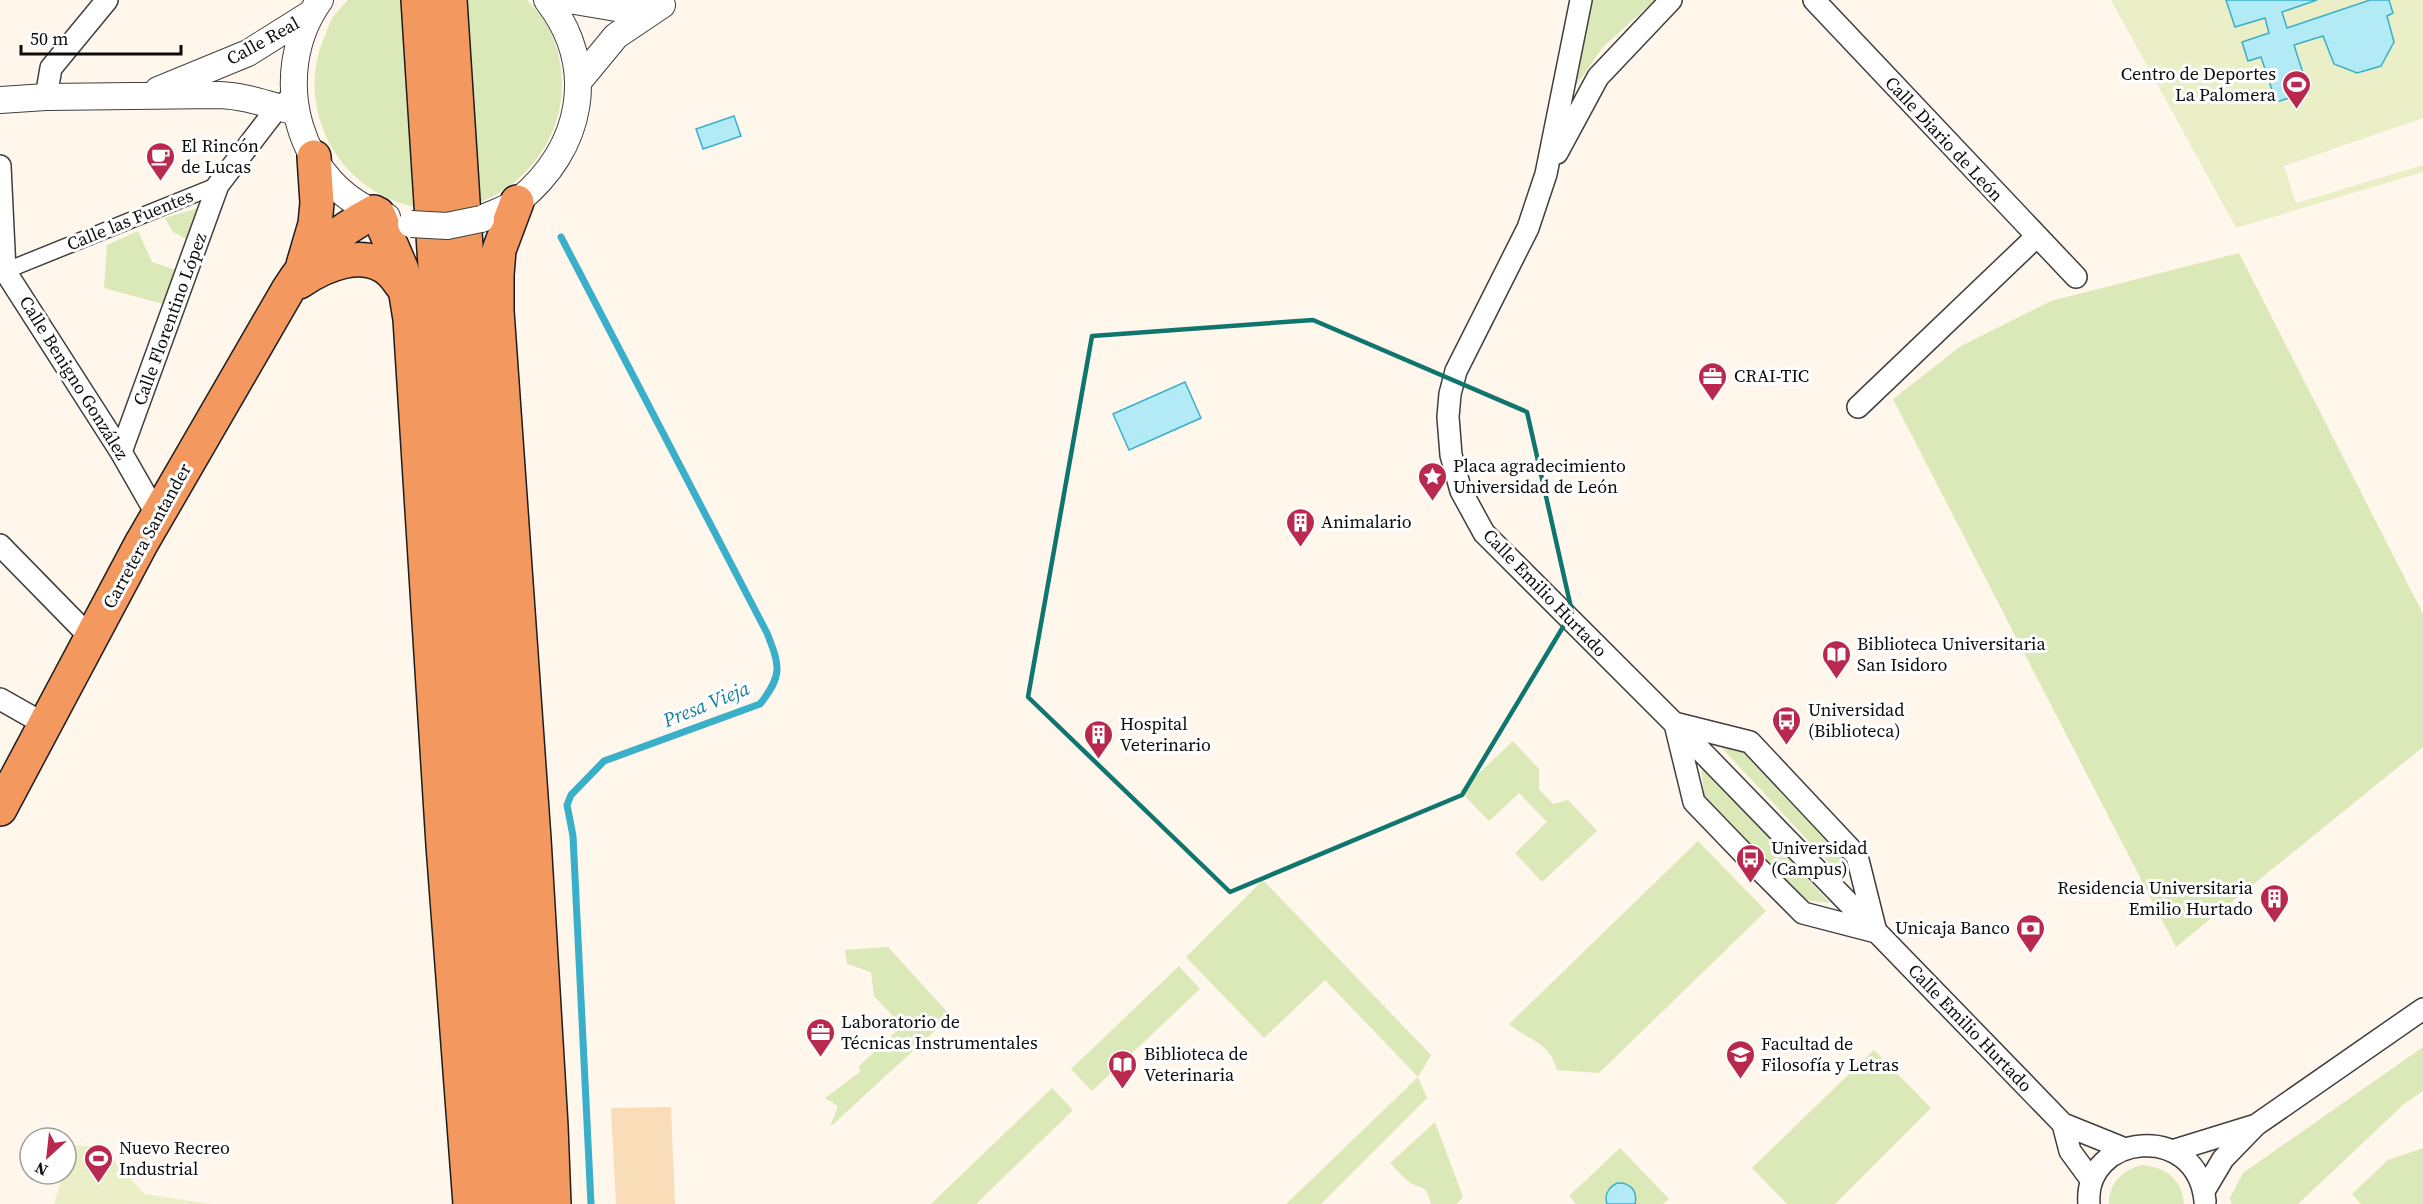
<svg xmlns="http://www.w3.org/2000/svg" width="2423" height="1204" font-family="'Source Serif 4',serif">
<style>
.green{fill:#dbe8b7}
.sand{fill:#f9ddb9}
.pitch{fill:#eaefc8}
.water{fill:#b2eaf5;stroke:#3aafca;stroke-width:1.5}
.lines{fill:none;stroke-linecap:round;stroke-linejoin:round}
.stream{stroke:#3aafca;stroke-width:7}
.pedestrian-casing{stroke:#3f3f3f;stroke-width:18}
.minor-casing{stroke:#3f3f3f;stroke-width:24}
.tertiary-casing{stroke:#3f3f3f;stroke-width:28}
.trunk-casing{stroke:#1d1d1d;stroke-width:36}
.pedestrian{stroke:#fff;stroke-width:15}
.minor{stroke:#fff;stroke-width:21}
.tertiary{stroke:#fff;stroke-width:26}
.trunk{stroke:#f3985e;stroke-width:33}
.tertiary-bridge-casing{stroke:#3f3f3f;stroke-width:28;stroke-linecap:butt}
.tertiary-bridge{stroke:#fff;stroke-width:26}
.marked{fill:none;stroke:#0f766e;stroke-width:4.5;stroke-linejoin:round}
.labels{text-anchor:middle;stroke-width:6;stroke-linejoin:round;paint-order:stroke}
.street-label{font-size:18px;fill:#0c0c0c;stroke:#fff}
.poi-label{font-size:18px;fill:#0c0c0c;stroke:#fff;text-anchor:start}
.water-label{font-size:20px;font-style:italic;fill:#197e9b;stroke:#fff}
</style>
<rect width="100%" height="100%" fill="#fff7ec"/>
<path class="green" d="M348 0H400L416 207C339 193 294 109 324 38 327 31 329 23 333 17 337 11 343 6 348 0Z
M466 0H527C533 7 541 14 545 21 585 92 551 176 476 204Z
M1590 0H1655L1603 47 1573 90Z
M198 208 188 240 173 232 165 218Z
M138 231 152 262 176 270 163 304 104 288 107 245Z
M2239 253 2423 614V747L2176 947 1893 399 1961 346 2051 301Z
M1513 741 1539 769V789L1553 804 1568 800 1597 831 1542 882 1515 853 1547 822 1519 793 1489 821 1460 791Z
M1718 744 1748 749 1847 855V882Z
M1701 764 1830 903 1804 900 1704 795Z
M1698 841 1766 911 1599 1073 1557 1070C1549 1041 1529 1041 1509 1024Z
M1263 880 1431 1055 1418 1077 1427 1098 1321 1204H1286L1418 1077 1325 980 1264 1038 1186 957Z
M888 947 951 1016 830 1127 838 1106 825 1098 861 1071 858 1067 902 1026 874 996 871 972 847 964 845 950Z
M1179 966 1200 989 1092 1091 1071 1069Z
M2423 1047V1091L2404 1104 2298 1204H2232L2230 1198 2243 1173Z
M1874 1050 1931 1108 1835 1204H1787L1752 1168Z
M1052 1088 1073 1110 976 1204H931Z
M1435 1122 1463 1197 1456 1204H1431C1426 1182 1421 1191 1408 1181 1402 1176 1396 1169 1390 1163Z
M1620 1148 1669 1199 1663 1204H1576L1569 1196Z
M2423 1148V1204H2361L2352 1194 2388 1160Z
M2142 1165C2166 1167 2182 1179 2184 1204H2109C2109 1182 2123 1170 2142 1165Z"/>
<path class="sand" d="M671 1107 675 1204H616L611 1108Z"/>
<path class="pitch" d="M2111 0H2226L2235 27 2265 18 2270 33 2242 42 2261 57 2276 102 2293 45 2323 36 2357 73 2381 66 2394 42 2387 15 2393 12 2389 0H2423V118L2284 166 2296 203 2423 165V172L2236 228Z
M2317 0H2370L2287 28 2282 12Z
M71 1145 101 1147 145 1194 211 1204H54L63 1174H66V1163Z"/>
<path class="water" d="M2226 0H2317L2282 12 2287 28 2370 0H2389L2393 13 2387 16 2394 42 2381 66 2357 73 2334 64 2323 36 2294 45 2309 92 2276 102 2261 57 2248 61 2242 42 2269 33 2265 18 2235 27Z
M734 116 741 136 703 149 696 129Z
M1185 382 1201 418 1129 450 1113 414Z
M1617 1183C1630 1182 1638 1191 1635 1204H1607C1604 1194 1608 1188 1617 1183Z"/>
<g class="lines">
<path class="stream" d="M561 237 767 633C780 666 783 675 760 704L604 761 571 795 567 805 573 836 591 1204"/>
<defs>
<path id="pedestrian" d="M5 271 218 185"/>
<path id="minor" d="M1581 0 1546 174 1528 228 1456 371 1450 394 1448 417 1451 455 1461 491 1484 533 1674 723 2063 1124 2125 1149
M1814 0 2076 277
M46 97 51 68 107 0
M1557 153 1598 77 1671 0
M0 166 5 271 121 452 157 515
M1858 407 2037 236
M121 452 218 185 278 107 289 100
M0 545 92 639
M0 699 46 725
M1674 723 1750 742 1857 856 1876 932
M1675 724 1694 802 1746 856 1803 913 1876 932
M2063 1124 2070 1151 2092 1181
M2172 1151 2253 1126
M2204 1191 2223 1159 2256 1125 2423 1009
M2089 1204C2083 1134 2197 1120 2205 1201"/>
<path id="tertiary" d="M320 0C267 73 297 189 387 217
M569 0 622 9 658 5
M578 82 616 36 662 5
M158 90 248 53 310 14
M0 100 46 97 219 95C246 96 269 105 296 112
M481 219C493 213 508 209 518 201 583 149 599 67 547 0"/>
<path id="trunk" d="M418 0 495 1204
M450 0 528 1204
M517 202 499 250 497 275V311L534 839 551 1126 554 1204
M378 214 402 270 410 319 443 845 470 1204
M303 265 315 224 317 203 314 157
M299 282C324 265 365 247 391 272 397 278 401 285 406 291
M0 809 141 544 288 290C311 253 335 233 374 212"/>
</defs>
<use href="#pedestrian" class="pedestrian-casing"/>
<use href="#minor" class="minor-casing"/>
<use href="#tertiary" class="tertiary-casing"/>
<use href="#trunk" class="trunk-casing"/>
<use href="#pedestrian" class="pedestrian"/>
<use href="#minor" class="minor"/>
<use href="#tertiary" class="tertiary"/>
<use href="#trunk" class="trunk"/>
<defs>
<path id="tertiary-bridge" d="M411 224 447 226 481 219"/>
</defs>
<use href="#tertiary-bridge" class="tertiary-bridge-casing"/>
<use href="#tertiary-bridge" class="tertiary-bridge"/>
</g>
<path class="marked" d="M1313 320 1527 412 1572 612 1462 795 1230 892 1028 697 1092 336Z"/>
<defs>
<symbol id="stadium-pin" viewBox="-11 -11 22 30"><path d="M0 17L-7.5 6A9.5 9.5 0 1 1 7.5 6Z" fill="#b9284e" stroke="#fff"/><path d="M0-5a6.5 5 0 1 0 0 10a6.5 5 0 1 0 0-10ZM-3.5-1.8h7v3.6h-7Z" fill="#fff"/></symbol>
<symbol id="cafe-pin" viewBox="-11 -11 22 30"><path d="M0 17L-7.5 6A9.5 9.5 0 1 1 7.5 6Z" fill="#b9284e" stroke="#fff"/><path d="M-5.5-4.5H6V0H3Q3 3.5 0 3.5H-2.5Q-5.5 3.5-5.5 0ZM3-3.2v2h1.7v-2ZM-6 4.5H4V6H-6Z" fill="#fff"/></symbol>
<symbol id="office-pin" viewBox="-11 -11 22 30"><path d="M0 17L-7.5 6A9.5 9.5 0 1 1 7.5 6Z" fill="#b9284e" stroke="#fff"/><path d="M-6-3h4V-5.5h4V-3h4V5H-6ZM-1-4.5V-3h2v-1.5ZM-6 0V1H6V0Z" fill="#fff"/></symbol>
<symbol id="sight-pin" viewBox="-11 -11 22 30"><path d="M0 17L-7.5 6A9.5 9.5 0 1 1 7.5 6Z" fill="#b9284e" stroke="#fff"/><path d="M0-6L1.8-2.2L6-1.7L2.9 1.2L3.7 5.4L0 3.3L-3.7 5.4L-2.9 1.2L-6-1.7L-1.8-2.2Z" fill="#fff"/></symbol>
<symbol id="building-pin" viewBox="-11 -11 22 30"><path d="M0 17L-7.5 6A9.5 9.5 0 1 1 7.5 6Z" fill="#b9284e" stroke="#fff"/><path d="M-4-6H4V6H1V3H-1V6H-4ZM-2.5-4.3h1.7v1.8h-1.7ZM.8-4.3h1.7v1.8H.8ZM-2.5-1h1.7V.8h-1.7ZM.8-1h1.7V.8H.8Z" fill="#fff"/></symbol>
<symbol id="library-pin" viewBox="-11 -11 22 30"><path d="M0 17L-7.5 6A9.5 9.5 0 1 1 7.5 6Z" fill="#b9284e" stroke="#fff"/><path d="M-6-4Q-3-5.5-.7-3.5V5Q-3 3-6 4ZM6-4Q3-5.5 .7-3.5V5Q3 3 6 4Z" fill="#fff"/></symbol>
<symbol id="bus-pin" viewBox="-11 -11 22 30"><path d="M0 17L-7.5 6A9.5 9.5 0 1 1 7.5 6Z" fill="#b9284e" stroke="#fff"/><path d="M-5-6H5V4H4V6H2V4H-2V6H-4V4H-5ZM-3.5-4V0h7V-4ZM-3.5 1.2v1.5H-2V1.2ZM2 1.2v1.5H3.5V1.2Z" fill="#fff"/></symbol>
<symbol id="bank-pin" viewBox="-11 -11 22 30"><path d="M0 17L-7.5 6A9.5 9.5 0 1 1 7.5 6Z" fill="#b9284e" stroke="#fff"/><path d="M-6-4H6V4H-6ZM0-2.3a2.3 2.3 0 1 0 0 4.6a2.3 2.3 0 1 0 0-4.6Z" fill="#fff"/></symbol>
<symbol id="university-pin" viewBox="-11 -11 22 30"><path d="M0 17L-7.5 6A9.5 9.5 0 1 1 7.5 6Z" fill="#b9284e" stroke="#fff"/><path d="M0-5L7-2L0 1L-7-2ZM-4 1L0 2.5L4 1V4Q0 6-4 4Z" fill="#fff"/></symbol>
</defs>
<g fill-rule="evenodd">
<use href="#stadium-pin" x="2280" y="68" width="33" height="45"/>
<use href="#cafe-pin" x="144" y="140" width="33" height="45"/>
<use href="#office-pin" x="1696" y="360" width="33" height="45"/>
<use href="#sight-pin" x="1416" y="460" width="33" height="45"/>
<use href="#building-pin" x="1284" y="506" width="33" height="45"/>
<use href="#library-pin" x="1820" y="638" width="33" height="45"/>
<use href="#bus-pin" x="1770" y="704" width="33" height="45"/>
<use href="#building-pin" x="1082" y="718" width="33" height="45"/>
<use href="#bus-pin" x="1734" y="842" width="33" height="45"/>
<use href="#building-pin" x="2258" y="882" width="33" height="45"/>
<use href="#bank-pin" x="2014" y="912" width="33" height="45"/>
<use href="#office-pin" x="804" y="1016" width="33" height="45"/>
<use href="#university-pin" x="1724" y="1038" width="33" height="45"/>
<use href="#library-pin" x="1106" y="1048" width="33" height="45"/>
<use href="#stadium-pin" x="82" y="1142" width="33" height="45"/>
</g>
<g class="labels">
<g class="street-label">
<text transform="translate(263 41) rotate(-29)" y="6">Calle Real</text>
<text transform="translate(1944 139) rotate(47)" y="6">Calle Diario de León</text>
<text transform="translate(130 220) rotate(-22)" y="6">Calle las Fuentes</text>
<text transform="translate(170 319) rotate(-70)" y="6">Calle Florentino López</text>
<text transform="translate(74 378) rotate(58)" y="6">Calle Benigno González</text>
<text transform="translate(147 536) rotate(-61)" y="6">Carretera Santander</text>
<text transform="translate(1545 593) rotate(46)" y="6">Calle Emilio Hurtado</text>
<text transform="translate(1970 1028) rotate(46)" y="6">Calle Emilio Hurtado</text>
</g>
<g class="poi-label">
<text x="2276" y="80" text-anchor="end">Centro de Deportes<tspan x="2276" dy="21">La Palomera</tspan></text>
<text x="181" y="152">El Rincón<tspan x="181" dy="21">de Lucas</tspan></text>
<text x="1734" y="382">CRAI-TIC</text>
<text x="1453" y="472">Placa agradecimiento<tspan x="1453" dy="21">Universidad de León</tspan></text>
<text x="1321" y="528">Animalario</text>
<text x="1857" y="650">Biblioteca Universitaria<tspan x="1857" dy="21">San Isidoro</tspan></text>
<text x="1808" y="716">Universidad<tspan x="1808" dy="21">(Biblioteca)</tspan></text>
<text x="1120" y="730">Hospital<tspan x="1120" dy="21">Veterinario</tspan></text>
<text x="1771" y="854">Universidad<tspan x="1771" dy="21">(Campus)</tspan></text>
<text x="2253" y="894" text-anchor="end">Residencia Universitaria<tspan x="2253" dy="21">Emilio Hurtado</tspan></text>
<text x="2010" y="934" text-anchor="end">Unicaja Banco</text>
<text x="841" y="1028">Laboratorio de<tspan x="841" dy="21">Técnicas Instrumentales</tspan></text>
<text x="1761" y="1050">Facultad de<tspan x="1761" dy="21">Filosofía y Letras</tspan></text>
<text x="1144" y="1060">Biblioteca de<tspan x="1144" dy="21">Veterinaria</tspan></text>
<text x="119" y="1154">Nuevo Recreo<tspan x="119" dy="21">Industrial</tspan></text>
</g>
<g class="water-label">
<text transform="translate(706 704) rotate(-22)" y="7">Presa Vieja</text>
</g>
</g>
<g transform="translate(48 1156) rotate(207)"><circle r="28" fill="#ffffff" stroke="#9e9e9e" stroke-width="1.5"/>
<path d="M0-4.5L10 22L0 15L-10 22Z" fill="#b9284e"/>
<text y="-9" font-size="16" font-weight="bold" text-anchor="middle" fill="#0c0c0c">N</text>
</g>
<path d="M21 45v9h160v-9" fill="none" stroke="#0c0c0c" stroke-width="3"/>
<text x="30" y="45" font-size="18" fill="#0c0c0c" stroke="#ffffff" stroke-width="4.5" paint-order="stroke">50 m</text>
</svg>
